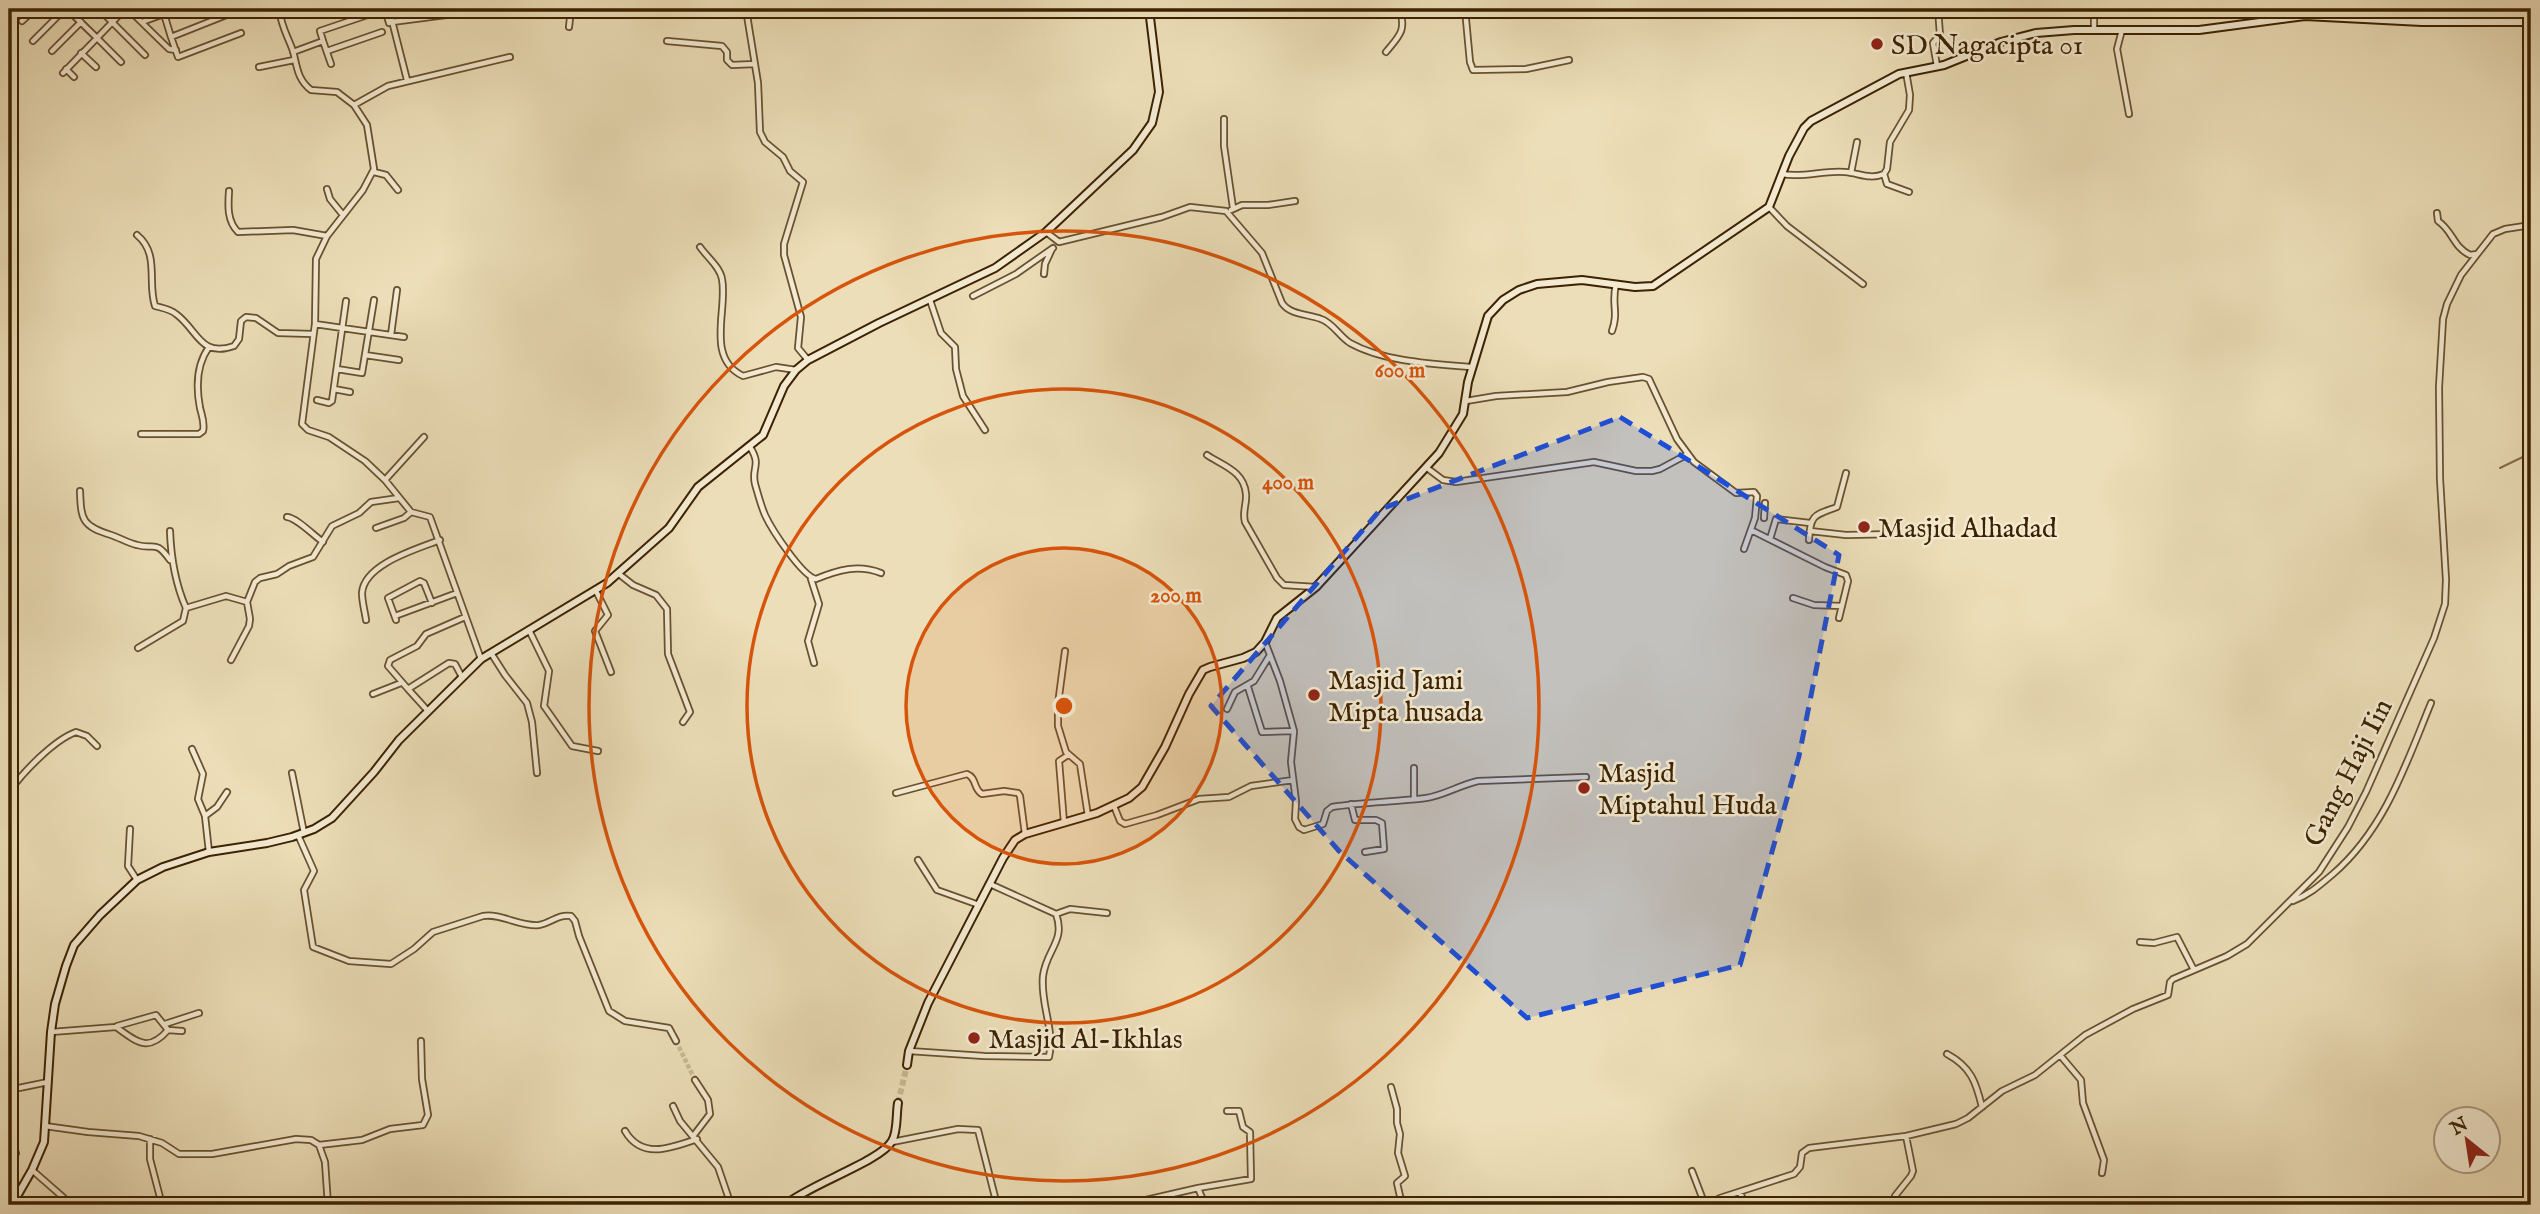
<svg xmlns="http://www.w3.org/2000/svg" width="2540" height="1214" font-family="'IM FELL English',serif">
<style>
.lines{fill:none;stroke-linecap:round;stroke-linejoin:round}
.stream{stroke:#826c4a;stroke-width:2}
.street-tunnel{stroke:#c9b894;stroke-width:4.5;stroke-dasharray:4.5 2;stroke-linecap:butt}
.secondary-tunnel{stroke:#c9b894;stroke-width:6;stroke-dasharray:6 3;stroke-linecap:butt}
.street-casing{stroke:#685130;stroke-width:8}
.secondary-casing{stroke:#3c2202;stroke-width:10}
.street{stroke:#f3ead1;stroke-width:4.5}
.secondary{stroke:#f3ead1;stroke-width:6}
.marked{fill:#1d4ed8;fill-opacity:0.2;stroke:#1d4ed8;stroke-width:5;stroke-dasharray:14 9;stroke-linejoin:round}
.ring{fill:none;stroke:#d7540b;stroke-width:3.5}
.poi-dot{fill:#8f2418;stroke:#f3ead1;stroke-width:2.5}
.labels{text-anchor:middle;stroke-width:5;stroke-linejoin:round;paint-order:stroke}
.poi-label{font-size:28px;fill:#3c2202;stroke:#f3ead1;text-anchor:start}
.street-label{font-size:28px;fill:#3c2202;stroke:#f3ead1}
.centre{fill:#d7540b;stroke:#f3ead1;stroke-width:3.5}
.ring-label{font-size:21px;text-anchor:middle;font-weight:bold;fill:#d7540b;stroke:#f3ead1;stroke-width:5;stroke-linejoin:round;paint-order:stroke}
</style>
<rect width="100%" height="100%" fill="#ecdeb8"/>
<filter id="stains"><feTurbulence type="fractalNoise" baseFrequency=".00286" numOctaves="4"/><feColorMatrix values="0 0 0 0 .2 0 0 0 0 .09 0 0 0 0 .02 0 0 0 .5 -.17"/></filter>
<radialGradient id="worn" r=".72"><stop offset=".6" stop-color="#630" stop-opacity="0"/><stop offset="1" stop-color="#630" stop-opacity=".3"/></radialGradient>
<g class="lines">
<path class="stream" d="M2500 468 2531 453"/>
<path class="street-tunnel" d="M676 1041 695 1080"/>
<path class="secondary-tunnel" d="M898 1103 907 1065"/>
<defs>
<path id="street" d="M67 9 97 38 125 9
M99 9 145 55
M128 9 169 49 176 50
M279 9C282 29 287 34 293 51 297 66 297 79 311 90L337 92 354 105 367 125 374 169 363 190 327 236 316 259 315 324 302 424 308 430 329 437 365 461 385 480 411 512 430 517 481 659
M389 9 407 80
M563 9 570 18 569 27
M746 9 758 83 760 132 765 142 783 157 790 171 803 182 784 244V255L801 317 798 348 808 360
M1465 9 1470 62 1473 70 1526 69 1569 60
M234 12 171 37 178 57 241 33
M164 14 178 9
M22 21 35 9
M142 22 164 14 171 37
M392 22 469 12 540 9
M2094 30V9
M2122 30 2117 49 2129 114
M33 41 65 9
M323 41 331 64
M667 41 722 46 727 52V60L732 65 755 64
M52 51 81 22
M327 51 382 32
M293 52 323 41 320 31 385 9 389 23
M1386 52C1400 35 1406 31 1400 9
M81 53 96 67
M1937 66 1933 43 1940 35 1938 9
M259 67 294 60
M66 69 74 77
M63 73 97 38 121 62
M354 105 388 86 510 57
M1224 119V146L1233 208
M374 172 386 175 398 190
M1851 173 1857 142
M1782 174C1804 178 1823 170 1845 172 1859 173 1869 180 1884 174L1887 169 1890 142 1909 110 1910 95 1906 72
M1884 174 1887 184 1909 192
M327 189 330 199 343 215
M229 191C228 206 227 221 238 232L293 230 327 236
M1769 207 1787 226 1863 284
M1231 210 1242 205H1268L1295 201
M2437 213 2438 221C2453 231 2453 247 2470 255L2477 254
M1046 232 1059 242 1162 217 1190 207 1226 211 1262 253 1282 303C1290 315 1308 314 1321 319 1333 323 1339 336 1350 343 1384 362 1434 364 1472 367
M137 235C160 254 147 282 155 306 162 308 170 309 176 314 198 330 200 358 234 346L239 339 241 321 246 317 256 318 278 333 313 334
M700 247C707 257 720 267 722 279 728 309 705 358 743 376L776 367 796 370
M1044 274 1045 264 1052 249
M973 296 1016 274 1053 248
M930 300 941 333 955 347 956 369 963 396 985 430
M315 324 404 337
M1612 331C1619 311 1611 305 1616 284
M391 335 397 290
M365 355 399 360
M337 369 362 373 374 300
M334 389 350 392
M317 400 329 403 332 401 346 301
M1466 401 1496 396 1567 392 1608 382 1643 377 1649 379 1677 439 1694 462 1736 493 1754 492 1757 496 1755 518 1744 549
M141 434H199L203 431C205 423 202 416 200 408 196 387 196 365 209 347
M750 447C762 466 751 467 755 484 758 494 761 506 765 515 772 530 802 576 816 579 838 570 858 564 881 573
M1207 455C1223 466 1244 471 1246 494 1247 504 1242 512 1245 522L1277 578 1284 585 1316 587
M1427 468 1443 480 1456 482 1594 462 1636 471H1652L1660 469 1688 454
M385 480 424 437
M80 491C81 520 82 526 111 535 120 538 128 543 137 545 155 550 155 539 170 560
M287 517C297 518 313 535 323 542
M1764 518 1765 503
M376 528 404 518 411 512
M1751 530 1825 567 1846 575 1848 581 1839 618
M170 531C171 559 175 583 186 608L226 596 247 602
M1810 531 1846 535 1898 534
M1770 539 1776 519 1810 523
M1809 540C1810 514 1815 515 1837 507L1846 473
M619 574 633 585 656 595 667 609 668 654 690 712 683 722
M811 579 819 604 808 641 814 663
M596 591 608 615 595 631 611 672
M1793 598 1814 605 1842 606
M395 616 457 593
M366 620C365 612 362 602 362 593 364 564 417 549 440 540
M396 620 388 598 420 581 424 583 432 603
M529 630 549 671 544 706 572 746 598 751
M1265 642 1280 681 1294 731 1291 762 1296 801 1295 819 1299 827 1304 830 1323 824 1327 811 1332 807C1363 802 1394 802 1426 798 1442 796 1460 785 1478 781L1586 777
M138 648 183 621 186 608
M1065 651 1058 704V726L1066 752 1080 764 1088 816
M491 653 505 675 527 703 532 722 537 773
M231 660 249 626 250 619 247 602 255 582 260 578 277 574 289 566 313 557 332 526 359 513 371 502 399 498
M1248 687 1262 732 1294 731
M408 689 388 666 390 660 417 646 426 634 465 617
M373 694 401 683
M1227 709 1235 692 1254 681 1270 655
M427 710 408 689 449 663 455 664 462 677
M192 749 203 774 198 799 205 816
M1414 768V798
M292 773 304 833
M9 792C23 772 54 740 76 732L87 736 97 746
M896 793 967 774C977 778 973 789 982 794L1004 791 1018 793 1020 796 1025 834
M1351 804 1355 820H1376L1382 823 1384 849 1365 852
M1114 806 1120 821 1125 824 1157 815 1199 799 1229 797 1251 786 1293 780
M1064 823 1059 761 1068 755
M130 829 128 866 137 880
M298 835 314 871 304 890 313 947 349 961 391 964 414 949 433 932 483 916C501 913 520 927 539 925 551 923 558 914 571 916L575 921 579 936 609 1011 625 1021 669 1028 676 1041
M209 852 205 816 217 807 227 792
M918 860 937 890 979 905
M990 884 1056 914 1070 909 1107 913
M2293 901C2309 895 2320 885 2333 874 2385 829 2406 764 2431 703
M2140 942 2154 943 2177 937 2194 970
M165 1024 199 1013
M117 1026 156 1015 168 1030
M51 1032 116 1027C137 1042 148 1053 168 1030L182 1031
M909 1051 984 1056 1049 1057C1055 1029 1040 1004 1043 976 1046 950 1066 941 1056 914
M1947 1054C1971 1067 1976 1082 1982 1107
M2060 1055 2081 1080 2083 1103 2104 1160 2102 1173
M1391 1087 1397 1109V1123L1400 1134 1398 1153 1405 1176 1397 1183 1402 1205
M9 1090 48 1082
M673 1106 680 1121 718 1167 731 1205
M45 1126 88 1132 139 1136 162 1143 179 1154H212L296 1139 311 1140 319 1145 362 1140 390 1129 423 1125 428 1115 422 1079 421 1041
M625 1131C642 1160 671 1148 697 1139
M694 1135 710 1114 708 1100 695 1080
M150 1139V1159L162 1205
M892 1142 958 1129 978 1130 997 1205
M319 1145 325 1162 328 1205
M9 1154 16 1153
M32 1170 64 1198
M1692 1171 1705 1205
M9 1187 19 1193
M1198 1188 1251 1179 1250 1132 1243 1127 1239 1111H1227
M1740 1192 1745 1205
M1124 1205 1198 1188 1205 1205
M1706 1205 1720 1198 1794 1174 1800 1167 1802 1153 1809 1148 1906 1136 1956 1124 1968 1118 2002 1091 2035 1075 2085 1035 2133 1009 2168 995 2170 982 2173 979 2227 956 2247 944 2319 872 2348 827 2366 792 2434 638 2445 604 2446 580 2440 479 2439 387 2443 319 2447 304 2461 275 2493 234 2505 229 2531 225
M1896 1205 1895 1196 1911 1176 1913 1171 1906 1136"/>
<path id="secondary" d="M907 1065 909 1051 928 1003 1003 858 1015 840 1025 834 1097 813 1129 798 1142 787 1165 747 1189 694 1203 670 1210 667 1243 658 1256 652 1265 642 1277 618 1316 587 1439 453 1463 414 1468 382 1488 316 1503 300 1519 290 1537 284 1582 280 1635 287 1653 286 1769 207 1789 156 1804 128 1811 121 1899 74 1944 65 2001 42 2036 33 2074 30H2199L2305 16 2422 22H2531
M12 1205 32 1170 44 1142 51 1032 55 1004 66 966 74 945 100 915 137 880 163 867 209 852 267 843 292 837 314 829 332 818 374 772 399 740 481 659 607 583 669 528 698 487 763 435 784 386 796 370 808 360 879 323 995 268 1046 232 1133 150 1152 123 1159 92 1149 9
M785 1205C808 1185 881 1161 892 1141 898 1131 896 1114 898 1103"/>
</defs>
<use href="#street" class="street-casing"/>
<use href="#secondary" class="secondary-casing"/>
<use href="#street" class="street"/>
<use href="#secondary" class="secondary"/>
</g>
<path class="marked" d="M1620 417 1839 555 1799 756 1740 965 1527 1018 1339 851 1211 706 1381 509Z"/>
<circle cx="1064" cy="706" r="158" fill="#d7540b" fill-opacity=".12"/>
<g class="ring">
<circle cx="1064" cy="706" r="158"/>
<circle cx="1064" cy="706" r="317"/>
<circle cx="1064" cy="706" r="475"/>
</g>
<g class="poi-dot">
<circle cx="1877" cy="44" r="7"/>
<circle cx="1864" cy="527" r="7"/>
<circle cx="1314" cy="695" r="7"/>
<circle cx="1584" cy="788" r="7"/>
<circle cx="974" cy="1038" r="7"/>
</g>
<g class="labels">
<g class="poi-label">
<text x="1891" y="54">SD Nagacipta 01</text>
<text x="1878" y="537">Masjid Alhadad</text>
<text x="1328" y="689">Masjid Jami<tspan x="1328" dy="32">Mipta husada</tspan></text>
<text x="1598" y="782">Masjid<tspan x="1598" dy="32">Miptahul Huda</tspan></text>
<text x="988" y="1048">Masjid Al-Ikhlas</text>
</g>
<g class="street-label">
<text transform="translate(2347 772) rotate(-63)" y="10">Gang Haji Iin</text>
</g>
</g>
<circle cx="1064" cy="706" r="10" class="centre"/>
<g class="ring-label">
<text x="1400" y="377">600 m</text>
<text x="1288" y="489">400 m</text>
<text x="1176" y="602">200 m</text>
</g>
<rect width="2540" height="1214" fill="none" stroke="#ecdeb8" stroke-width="35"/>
<rect x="10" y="10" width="2519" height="1193" fill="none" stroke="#3c2202" stroke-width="3.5"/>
<rect x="18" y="18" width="2505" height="1179" fill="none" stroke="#3c2202" stroke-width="2"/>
<g transform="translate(2467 1140) rotate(330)"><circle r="33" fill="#f3ead1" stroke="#aa9a7e" stroke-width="2"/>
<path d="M0-5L12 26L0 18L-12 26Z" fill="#8f2418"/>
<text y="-10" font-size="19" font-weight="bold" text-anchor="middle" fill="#3c2202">N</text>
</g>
<rect width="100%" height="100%" filter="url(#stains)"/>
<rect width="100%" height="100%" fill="url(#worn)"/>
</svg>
